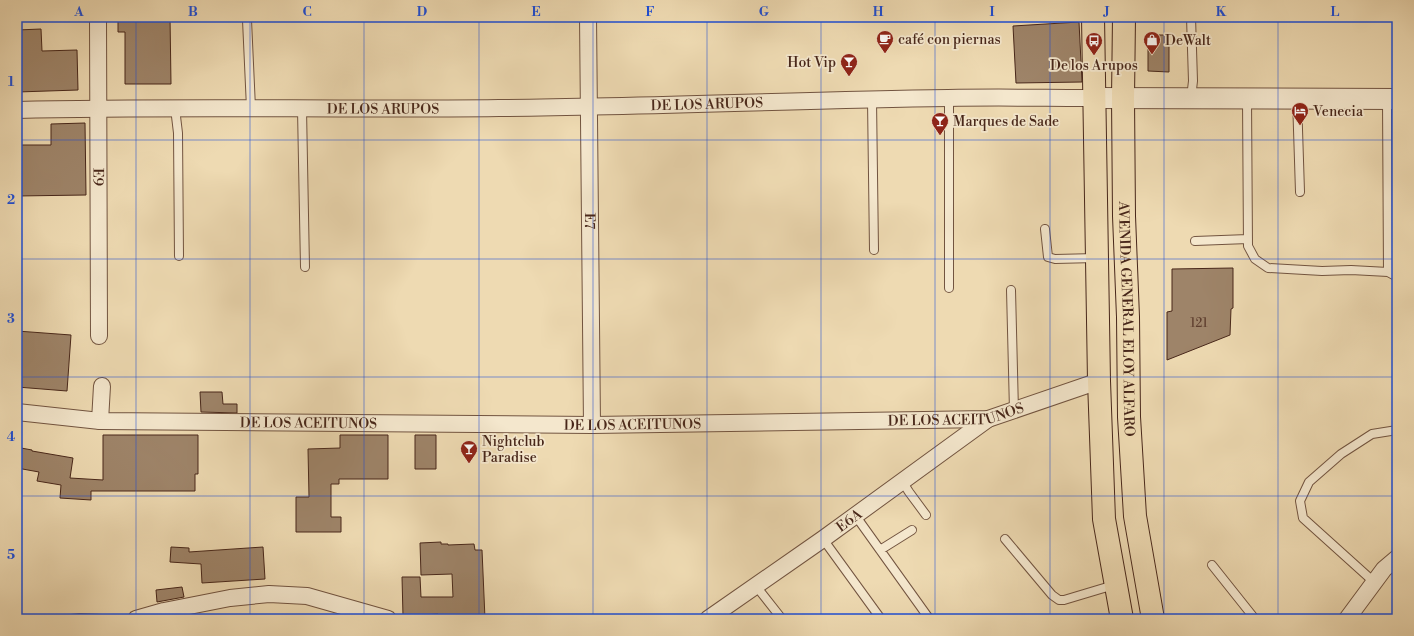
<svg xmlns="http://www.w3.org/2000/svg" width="1414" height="636" font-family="'Libre Bodoni',serif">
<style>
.building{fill:#9e8469;stroke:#48271a}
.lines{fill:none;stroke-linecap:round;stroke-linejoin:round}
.service-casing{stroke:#725440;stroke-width:10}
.minor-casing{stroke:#725440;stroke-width:18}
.tertiary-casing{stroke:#725440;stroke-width:22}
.primary-casing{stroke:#48271a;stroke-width:24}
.service{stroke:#f4e7cd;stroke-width:8}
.minor{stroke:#f4e7cd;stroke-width:16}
.tertiary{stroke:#f4e7cd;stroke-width:20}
.primary{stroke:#eedab2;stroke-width:22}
.grid{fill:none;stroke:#1d4ed8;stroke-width:1;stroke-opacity:0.55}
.labels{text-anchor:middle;stroke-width:3.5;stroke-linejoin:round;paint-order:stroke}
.number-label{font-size:12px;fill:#5e3e2e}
.poi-label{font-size:14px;fill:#48271a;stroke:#f4e7cd;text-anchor:start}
.street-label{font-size:14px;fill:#48271a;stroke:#f4e7cd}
.neatline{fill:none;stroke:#1d4ed8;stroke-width:1.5}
.grid-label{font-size:13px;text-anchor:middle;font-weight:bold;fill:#1d4ed8}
</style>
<rect width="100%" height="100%" fill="#eedab2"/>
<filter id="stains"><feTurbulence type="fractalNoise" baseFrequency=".005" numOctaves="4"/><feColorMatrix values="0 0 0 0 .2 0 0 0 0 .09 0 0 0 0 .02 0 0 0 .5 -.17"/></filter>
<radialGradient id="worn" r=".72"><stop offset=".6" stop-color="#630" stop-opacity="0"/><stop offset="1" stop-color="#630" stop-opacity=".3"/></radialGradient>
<path class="building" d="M118 17H170L171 84H125V32H118Z
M1079 22 1082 82 1016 83 1013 26Z
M41 29 42 51 77 50 78 90 17 92V30Z
M1148 35H1169V72L1148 71Z
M85 123 86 195 17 196V145H51V124Z
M1233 268V308L1231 309 1230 335 1167 360V312L1172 311V269Z
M17 331 71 335 67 391 17 387Z
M200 392H222L223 404H237V413L201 412Z
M103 435H198V474H195V491H91V500L60 498 61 485 37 481 39 472 17 468 21 448 32 450V451L73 458 70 478 103 480Z
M340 435H388V479H339V484H331V517H341V532H296V497H309L308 449 340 448Z
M415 435H436V469H415Z
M441 542V544H448V545L474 544 475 550H482L485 619H451V616H438V614L403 616 402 577H420L421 597H453L452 574 421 575 420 543Z
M171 547 189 548V552L263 547 265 579 202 583 201 564 170 562Z
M182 587 184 597 157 602 156 590Z"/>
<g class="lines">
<defs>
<path id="service" d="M247 20 251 108
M949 98V288
M1191 98 1193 81 1191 17
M1297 98 1300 192
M1247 99 1248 246 1255 259 1268 268 1322 271 1351 270 1388 272 1397 277
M872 100 874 250
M1387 100 1388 272
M175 108 178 133 179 256
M302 109 305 267
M1045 229 1048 257 1055 259 1096 258
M1195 241 1248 239
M1011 290 1014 411
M902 481 909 492 926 515
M855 515 928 617
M823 539 881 619
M1005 539 1052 595 1059 600H1064L1114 585
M880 550 912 530
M1212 565 1255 619
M1374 582 1303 518 1300 501 1309 482 1341 454 1372 434 1397 430
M756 586 782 619
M71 619 80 618 102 619"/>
<g id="minor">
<path id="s1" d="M98 17 99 336"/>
<path id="s2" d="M588 17 592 425"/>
<path id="s3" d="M17 110C178 106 338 110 499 108 649 107 798 100 948 98 997 97 1046 98 1094 98"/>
<path id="s4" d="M17 412 100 421 592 425 988 419 1099 381"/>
<path d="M100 421 102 386"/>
<path d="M136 619 164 611 230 598 269 594 307 596 388 619"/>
<path id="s5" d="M708 619 823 539 988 419"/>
<path d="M1347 619 1384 569 1397 558"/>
</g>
<path id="tertiary" d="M1094 98 1397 99"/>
<g id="primary">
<path d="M1093 17 1099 381 1104 519 1122 619"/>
<path id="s6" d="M1124 17 1123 98 1124 216 1128 317 1129 417 1135 516 1153 619"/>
</g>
</defs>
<use href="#service" class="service-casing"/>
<use href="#minor" class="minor-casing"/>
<use href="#tertiary" class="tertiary-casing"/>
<use href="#primary" class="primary-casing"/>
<use href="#service" class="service"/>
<use href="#minor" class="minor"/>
<use href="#tertiary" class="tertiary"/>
<use href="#primary" class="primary"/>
</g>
<path class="grid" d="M136 17V619M250 17V619M364 17V619M479 17V619M593 17V619M707 17V619M821 17V619M935 17V619M1050 17V619M1164 17V619M1278 17V619M17 140H1397M17 259H1397M17 377H1397M17 496H1397"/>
<defs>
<symbol id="cafe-pin" viewBox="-11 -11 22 30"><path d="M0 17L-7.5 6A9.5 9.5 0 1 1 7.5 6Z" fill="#8f2418" stroke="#f4e7cd"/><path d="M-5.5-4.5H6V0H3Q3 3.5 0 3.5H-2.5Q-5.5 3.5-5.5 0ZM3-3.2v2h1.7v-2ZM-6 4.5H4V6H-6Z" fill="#fff"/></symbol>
<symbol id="shop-pin" viewBox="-11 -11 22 30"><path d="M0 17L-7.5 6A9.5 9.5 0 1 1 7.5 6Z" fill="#8f2418" stroke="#f4e7cd"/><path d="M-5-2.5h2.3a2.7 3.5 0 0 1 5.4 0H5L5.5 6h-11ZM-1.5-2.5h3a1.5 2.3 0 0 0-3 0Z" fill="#fff"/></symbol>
<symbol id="bus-pin" viewBox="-11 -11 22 30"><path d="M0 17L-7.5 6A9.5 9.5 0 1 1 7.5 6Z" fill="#8f2418" stroke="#f4e7cd"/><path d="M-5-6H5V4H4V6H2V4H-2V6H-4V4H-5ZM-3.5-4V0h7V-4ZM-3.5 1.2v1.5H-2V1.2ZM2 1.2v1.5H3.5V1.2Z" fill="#fff"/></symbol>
<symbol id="bar-pin" viewBox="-11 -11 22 30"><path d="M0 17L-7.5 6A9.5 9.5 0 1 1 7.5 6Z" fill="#8f2418" stroke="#f4e7cd"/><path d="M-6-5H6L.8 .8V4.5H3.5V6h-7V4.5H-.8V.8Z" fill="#fff"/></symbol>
<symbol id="hotel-pin" viewBox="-11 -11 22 30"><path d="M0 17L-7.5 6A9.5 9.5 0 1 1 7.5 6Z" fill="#8f2418" stroke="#f4e7cd"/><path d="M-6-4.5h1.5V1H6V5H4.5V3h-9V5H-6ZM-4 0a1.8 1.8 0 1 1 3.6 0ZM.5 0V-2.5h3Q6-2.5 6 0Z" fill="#fff"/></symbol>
</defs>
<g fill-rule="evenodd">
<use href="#cafe-pin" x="875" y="29" width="20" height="27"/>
<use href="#shop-pin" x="1142" y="30" width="20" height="27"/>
<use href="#bus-pin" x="1084" y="31" width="20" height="27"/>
<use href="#bar-pin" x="839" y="52" width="20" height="27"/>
<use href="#hotel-pin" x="1290" y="101" width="20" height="27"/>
<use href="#bar-pin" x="930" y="111" width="20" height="27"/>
<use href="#bar-pin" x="459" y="439" width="20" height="27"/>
</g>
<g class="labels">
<g class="number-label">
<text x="1199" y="327">121</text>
</g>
<g class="poi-label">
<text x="898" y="44">café con piernas</text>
<text x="1165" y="45">DeWalt</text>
<text x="836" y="67" text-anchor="end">Hot Vip</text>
<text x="1094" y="70" text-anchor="middle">De los Arupos</text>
<text x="1313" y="116">Venecia</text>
<text x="953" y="126">Marques de Sade</text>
<text x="482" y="446">Nightclub<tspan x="482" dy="16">Paradise</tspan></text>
</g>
<g class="street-label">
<text dy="5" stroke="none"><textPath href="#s3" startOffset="690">DE LOS ARUPOS</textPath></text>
<text dy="5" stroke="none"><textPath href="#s3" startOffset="366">DE LOS ARUPOS</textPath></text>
<text dy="5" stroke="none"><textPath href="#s1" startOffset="160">E9</textPath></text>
<text dy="5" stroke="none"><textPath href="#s2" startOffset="204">E7</textPath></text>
<text dy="5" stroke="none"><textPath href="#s6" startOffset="302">AVENIDA GENERAL ELOY ALFARO</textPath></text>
<text dy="5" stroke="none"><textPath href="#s4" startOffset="940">DE LOS ACEITUNOS</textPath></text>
<text dy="5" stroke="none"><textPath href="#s4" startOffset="292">DE LOS ACEITUNOS</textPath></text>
<text dy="5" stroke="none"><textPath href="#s4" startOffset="616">DE LOS ACEITUNOS</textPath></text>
<text dy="5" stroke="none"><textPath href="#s5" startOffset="172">E6A</textPath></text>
</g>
</g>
<rect width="1414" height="636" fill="none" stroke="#eedab2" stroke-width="44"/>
<rect x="22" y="22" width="1370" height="592" class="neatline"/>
<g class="grid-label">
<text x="79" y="16">A</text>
<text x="193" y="16">B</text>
<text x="307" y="16">C</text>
<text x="422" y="16">D</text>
<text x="536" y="16">E</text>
<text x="650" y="16">F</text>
<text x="764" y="16">G</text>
<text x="878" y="16">H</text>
<text x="992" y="16">I</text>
<text x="1107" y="16">J</text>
<text x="1221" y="16">K</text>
<text x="1335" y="16">L</text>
<text x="11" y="86">1</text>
<text x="11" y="204">2</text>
<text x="11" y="323">3</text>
<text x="11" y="441">4</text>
<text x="11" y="559">5</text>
</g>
<rect width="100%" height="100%" filter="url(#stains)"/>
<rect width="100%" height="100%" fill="url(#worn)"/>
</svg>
